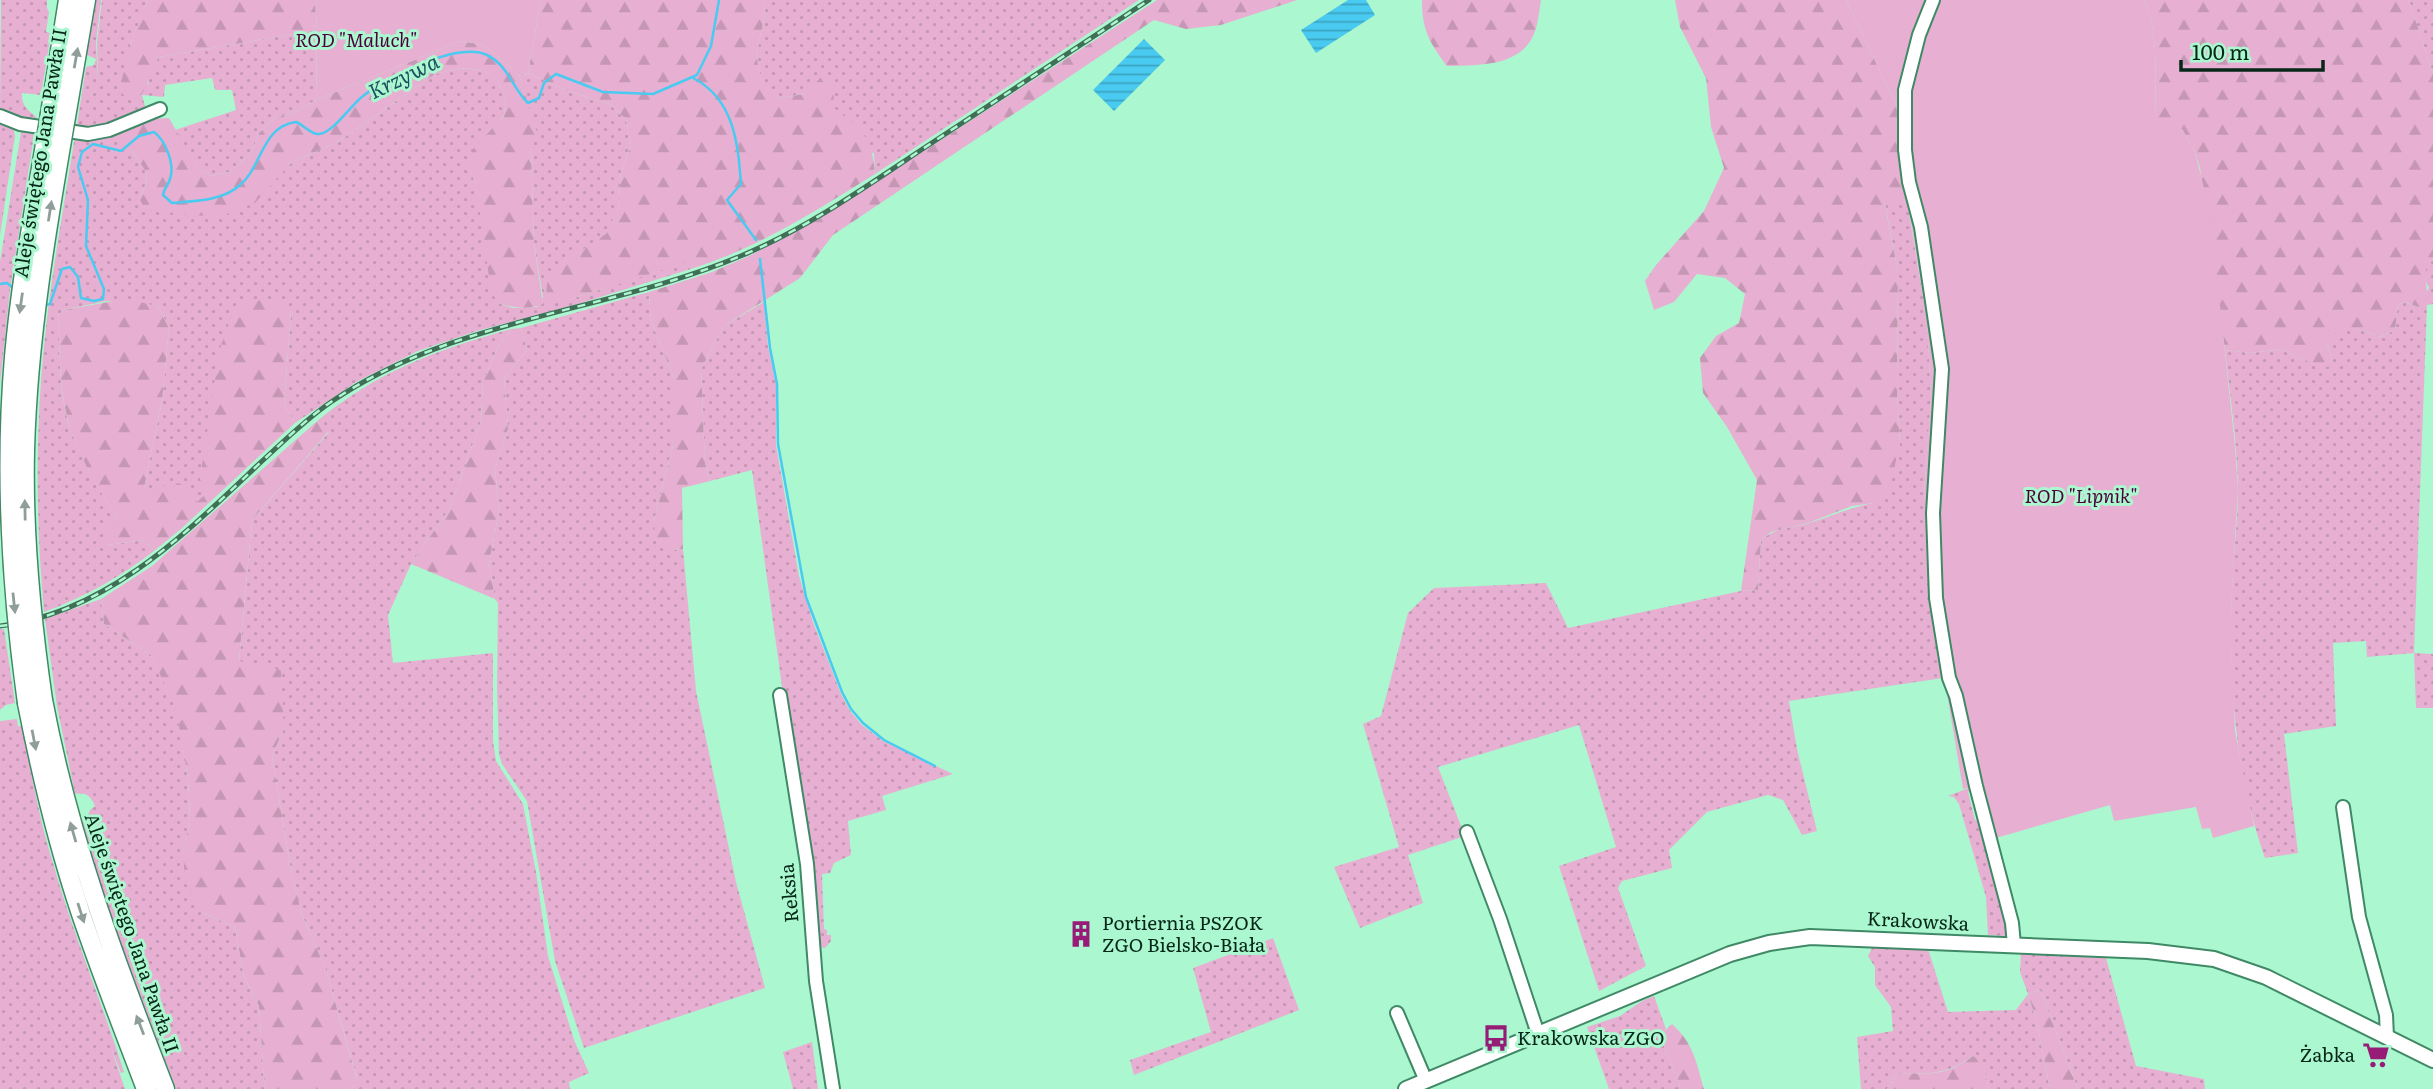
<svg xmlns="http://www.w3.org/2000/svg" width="2433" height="1089" font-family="Literata,serif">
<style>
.grass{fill:url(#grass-dots)}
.forest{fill:url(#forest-firs)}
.garden{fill:#e7b0d2}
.water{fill:url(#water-rules)}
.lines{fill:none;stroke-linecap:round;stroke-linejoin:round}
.stream{stroke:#49caf0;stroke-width:2.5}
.minor-casing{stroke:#3f8966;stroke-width:16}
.major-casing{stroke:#3f8966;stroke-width:18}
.highway-casing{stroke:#3f8966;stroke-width:21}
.minor{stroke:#fff;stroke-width:12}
.major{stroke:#fff;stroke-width:14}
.highway{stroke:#fff;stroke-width:18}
.rail-casing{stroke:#406f58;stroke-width:5}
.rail{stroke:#abf7cf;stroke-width:2.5;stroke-dasharray:8;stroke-linecap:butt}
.highway-bridge-casing{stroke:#3f8966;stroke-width:21;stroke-linecap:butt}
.highway-bridge{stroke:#fff;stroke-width:18}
.oneway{fill:#8f9e98}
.labels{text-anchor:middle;stroke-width:6;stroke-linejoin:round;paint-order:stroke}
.park-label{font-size:19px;font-style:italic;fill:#4d013b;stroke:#abf7cf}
.street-label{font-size:19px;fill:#072719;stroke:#abf7cf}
.poi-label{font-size:19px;fill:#072719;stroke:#abf7cf;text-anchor:start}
.water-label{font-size:21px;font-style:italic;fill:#1c5161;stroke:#abf7cf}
</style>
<defs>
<pattern id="grass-dots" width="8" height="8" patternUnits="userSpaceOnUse" patternTransform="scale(1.75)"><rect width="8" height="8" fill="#e7b0d2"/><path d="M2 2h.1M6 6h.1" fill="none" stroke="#c597b4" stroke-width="1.8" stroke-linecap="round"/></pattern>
<pattern id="forest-firs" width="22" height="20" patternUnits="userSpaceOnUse" patternTransform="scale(1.75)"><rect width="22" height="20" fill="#e7b0d2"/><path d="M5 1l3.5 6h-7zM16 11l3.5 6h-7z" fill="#c597b4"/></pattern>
<pattern id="water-rules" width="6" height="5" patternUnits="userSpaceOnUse" patternTransform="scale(1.75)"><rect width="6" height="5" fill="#49caf0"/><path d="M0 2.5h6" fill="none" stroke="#3ba4c2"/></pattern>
</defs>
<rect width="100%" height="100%" fill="#abf7cf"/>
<path class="grass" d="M1 0H47V8L49 12 46 32 51 33 41 95 22 93C21 107 29 110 37 118L36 124 0 113Z
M94 0H101L96 42 98 82 97 42 102 0H147L144 13 130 44 148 85 150 69 159 57 317 30 316 100 293 113 275 118 259 133 251 154 229 172 212 176 199 170 175 130 236 110 232 90H215L212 78 165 85 164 97 142 95 147 114 138 118 76 131 86 67 94 65 96 59 85 54Z
M763 0H1139L875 174 874 154 805 94 780 98 763 86 756 56 765 14Z
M2409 0H2433V74Z
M460 68 483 70 497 80 506 98 504 115 492 131 470 170 476 185 498 303 513 308 537 307 543 297 534 244 531 150 536 133 519 75 528 73 565 90 609 104 626 119 631 146 621 172 618 208 606 235 563 262 549 303 571 299 686 262 691 269 581 303 477 331 418 351 358 381 295 423 284 405 291 311 207 493 197 503 150 499 144 488 162 401 169 328 158 306 106 301 64 310 58 316C60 350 59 385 67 418 75 449 100 490 117 519L107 545 145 540 154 551C120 577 85 597 44 612 36 523 35 435 44 346 51 276 64 206 75 136 90 135 119 130 129 144 132 147 132 151 134 154 150 176 149 174 140 200L273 181 292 162 336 143 435 74Z
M0 119 13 126 15 136 0 235Z
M24 129H35L10 290 0 384V262L21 132Z
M1907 201 1927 321 1931 399 1924 493 1943 678 1789 701 1797 749 1817 831 1802 835 1783 800 1768 795 1707 812 1669 850 1672 868 1622 881 1618 888 1646 966 1599 991 1559 866 1616 847 1579 725 1438 767 1465 836 1408 855 1423 903 1360 928 1334 867 1399 847 1363 724 1381 716 1408 613 1434 588 1546 583 1568 628 1741 591 1758 590 1761 540C1774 528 1790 528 1806 524 1830 517 1850 507 1874 503L1900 444 1897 390 1898 272 1885 204Z
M2433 260V304L2427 305 2414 653 2433 654V708H2416L2414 653 2367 657 2366 641 2333 643 2336 726 2284 734 2298 853 2265 858C2235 773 2228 680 2232 590 2233 556 2238 522 2238 489 2237 442 2230 396 2225 350L2251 353 2281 349 2300 359 2332 361 2327 343 2340 327 2361 330 2381 337 2395 330 2398 305 2405 302 2418 307 2429 288 2423 275 2428 261Z
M649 292 651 321 674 378V441L654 522 672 550 683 549 696 691 736 882 765 988 584 1048 555 961 527 801 502 764 499 754 497 688 498 603 495 599 489 563 499 512 495 469 508 429 504 378 527 350 521 328Z
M764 302 768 346 776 384V445L799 576 813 622 841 694 850 711 862 725 883 741 953 774 882 796 886 810 848 821 851 855 834 863 830 873 822 874 824 929 827 930V935H831V941L825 948 818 946 752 470 710 481 705 463 701 369 724 326Z
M511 329 499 345 483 381 481 421 450 508 411 564 388 615 393 663 493 653V741L496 761 523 804 536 872 548 956 574 1040 589 1073 569 1082 570 1089H351L357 1078 326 970 302 915 291 870 272 756 284 728 239 662 252 520 329 432 316 422C378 371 434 351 511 329Z
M101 599 104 624 151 655 177 709 188 779 190 817 183 851 203 913 235 927 244 977 259 1006 264 1081 267 1089H176L102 894 80 826 82 814 88 815 90 810 95 806C91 796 86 792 75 794L57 706 45 619Z
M0 629H4L15 703 6 705 0 710Z
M17 719 18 726H22C31 772 39 818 53 863 73 934 102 1002 124 1072L121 1073 111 1048 125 1089H0V721Z
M1974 786 1975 789 1968 792 1975 820 1982 819 2001 898 2007 932 2005 936 1988 935 1986 897 1959 804 1954 797 1948 796Z
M1273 938 1299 1010 1134 1075 1130 1060 1211 1032 1193 968Z
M1873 946 1928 949 1948 1012 2016 1010 2028 994 2020 972 2021 954 2106 958 2136 1066 2204 1079 2205 1089H2078L2040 990 2028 994 2037 1023 2050 1089H1989L1982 1062 1973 1056C1945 1076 1930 1073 1897 1074L1887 1089H1861L1857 1037 1893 1031 1891 1007 1875 985V967L1868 956Z
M1654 996 1666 1029 1660 1035 1681 1089H1609L1587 1027 1620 1016 1642 1001Z
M812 1042 818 1089H793L783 1052Z"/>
<path class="forest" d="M147 0H315L317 30 159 57C150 70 150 82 141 95L127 98 121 92C122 76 125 58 131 42 136 28 144 15 147 0Z
M541 0H763L765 14 756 56 763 85 780 98 805 94 823 75 833 83 834 108C863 131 872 135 875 174 816 211 758 248 691 269L685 263 571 299 549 304 546 294 548 276 563 262 606 234 618 208 621 172 631 146 626 119 609 104 565 90 528 73Z
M1157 0H1297L1221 25 1186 29 1154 20 833 235 800 278 724 326 701 369 705 463 710 481 682 488 683 549 672 550 661 546 655 537 654 522 674 441V378L651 321 649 292 712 272 749 256 819 219Z
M1422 0H1541C1539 11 1538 28 1532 38 1517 67 1475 65 1447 66 1429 42 1422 30 1422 0Z
M1675 0H1846L1902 117V157L1907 201 1885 205 1898 272 1897 390 1900 444 1888 493 1874 503 1852 506 1808 523 1771 532 1761 540 1758 590 1741 591 1757 480 1727 427 1703 393 1700 358 1716 336 1739 323 1745 294 1725 278 1697 274 1674 302 1654 310 1645 281 1656 265 1704 211 1724 168 1711 127 1706 78 1680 27Z
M2144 0H2409L2433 74V260L2428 262C2422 279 2429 286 2427 304L2418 307 2405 302 2398 305 2395 330 2381 337 2361 330 2340 328 2327 343 2332 361 2328 367 2300 359 2281 349 2251 353 2225 350 2200 168 2195 152 2182 129H2155C2155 94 2160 30 2144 0Z
M461 41 484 45 519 75 537 133 531 150 534 244 543 304C529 310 513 308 498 303L491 291 476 185 470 170 472 150 504 116 506 98 497 80 483 70 460 68 435 74 336 143 292 162 255 203 227 214 196 216 145 209 140 200C151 171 148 176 133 152 124 137 123 138 106 135L150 119 169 118 199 170 212 176 229 172 251 154 259 133 275 118 293 113 316 100Z
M125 299 158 306 169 328 162 401 144 488 151 498 169 481 181 484 197 502 207 493 200 479 219 351 231 318 250 301 281 299 291 310 284 405 295 423 181 529 154 551 145 540 107 545 106 527 117 519C100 490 74 449 67 417 59 384 60 349 58 316L64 310Z
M521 328 527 350 504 378 508 429 495 469 499 512 489 563 495 599 411 564 450 508 481 421 483 381 499 345 511 329Z
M316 422 329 431 252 520 239 661 281 670 284 728 272 756 291 870 302 915 326 970 357 1079 351 1089H267L264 1081 259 1006 244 977 235 927 203 913 185 882 183 851 190 817 188 778 176 709 151 655 104 624 101 599 152 566Z
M2040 990 2078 1089H2050L2037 1023 2028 994Z
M1672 1024C1694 1044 1696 1062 1704 1089H1681L1660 1035Z
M1973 1056 1982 1061 1989 1089H1887L1897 1074C1930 1073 1945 1077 1973 1056Z"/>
<path class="garden" d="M315 0H541L528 73 519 75 484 45 461 41 316 100 317 30Z
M1846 0H2144C2160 30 2155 94 2155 128L2182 129 2195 152 2204 188 2217 277 2235 446 2238 490 2232 590 2231 645 2235 731 2254 826 2213 838 2210 828 2202 829 2196 807 2114 821 2110 805 1996 838 1981 785 1963 789 1931 598 1924 493 1931 399 1927 321 1905 185 1902 117Z"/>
<path class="water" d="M1348 0H1366L1375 15 1316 53 1301 30Z
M1144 39 1165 60 1114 111 1093 90Z"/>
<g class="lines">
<path class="stream" d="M693 78C734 99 738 143 741 184L727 200 756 240
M760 259 770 348 777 384 778 444 806 597 842 692 851 709 863 723 884 740 935 766
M0 284 7 283 13 288
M42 306 50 304 62 269 70 267 78 277 81 298 94 301 103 299 104 289 86 246 88 200 78 167 82 152 93 144 121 151 139 136 154 132C166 141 175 165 170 179 168 185 164 189 163 195L172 203C194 201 223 201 240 185 262 167 262 126 296 122 304 125 311 135 319 134 333 133 351 105 363 96 387 77 458 41 487 55 509 66 512 88 528 103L539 98 544 83 556 74 603 92 653 94 697 75 711 46 719 0"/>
<defs>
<path id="minor" d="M1933 0 1919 35 1905 90V150L1909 182 1921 227 1942 369 1933 513 1936 598 1949 678 1956 696 1976 786 2012 923 2014 945
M0 116 20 124 88 134 109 130 160 109
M780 695 807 864 816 981 833 1089
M2343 807 2359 917 2386 1015 2387 1037
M1467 832 1500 919 1538 1034
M1397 1013 1426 1081"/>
<path id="major" d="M1406 1089 1730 954 1769 943 1810 937 2148 951 2214 959 2266 977 2433 1060"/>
<path id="highway" d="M50 114 68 0
M66 117 86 0
M43 700C69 838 114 958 165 1089
M27 703C41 775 58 845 81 914 101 973 124 1031 146 1089"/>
</defs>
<use href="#minor" class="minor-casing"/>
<use href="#major" class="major-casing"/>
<use href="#highway" class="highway-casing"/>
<use href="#minor" class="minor"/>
<use href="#major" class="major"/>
<use href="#highway" class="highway"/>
<defs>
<path id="rail" d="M0 626C107 613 186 533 260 463 283 442 306 419 331 402 453 318 609 312 743 255 807 228 864 188 921 150 997 100 1073 50 1149 0"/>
</defs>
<use href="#rail" class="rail-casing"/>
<use href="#rail" class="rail"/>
<defs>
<path id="highway-bridge" d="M43 700C31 617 23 534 25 450 28 338 47 227 66 117
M27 703C11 588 4 473 14 357 21 276 37 195 50 114"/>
</defs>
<use href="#highway-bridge" class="highway-bridge-casing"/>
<use href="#highway-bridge" class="highway-bridge"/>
</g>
<defs><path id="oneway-solid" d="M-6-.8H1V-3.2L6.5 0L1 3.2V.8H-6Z" transform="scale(1.75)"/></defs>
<g class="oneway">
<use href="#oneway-solid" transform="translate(76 58) rotate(-80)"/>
<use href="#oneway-solid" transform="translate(50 211) rotate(-81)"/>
<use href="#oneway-solid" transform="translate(21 303) rotate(98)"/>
<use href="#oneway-solid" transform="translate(25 510) rotate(-91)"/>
<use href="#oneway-solid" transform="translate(14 603) rotate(84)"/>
<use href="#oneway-solid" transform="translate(34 740) rotate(79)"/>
<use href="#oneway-solid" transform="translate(73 832) rotate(-106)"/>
<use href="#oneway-solid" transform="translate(81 913) rotate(72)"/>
<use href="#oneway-solid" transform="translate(140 1025) rotate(-111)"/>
</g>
<defs>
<symbol id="building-bare" viewBox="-9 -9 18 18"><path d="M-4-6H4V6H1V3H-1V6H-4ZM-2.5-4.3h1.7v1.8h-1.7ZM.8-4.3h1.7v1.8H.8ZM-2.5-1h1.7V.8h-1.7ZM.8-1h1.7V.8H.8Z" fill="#961c77" stroke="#abf7cf" stroke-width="2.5" paint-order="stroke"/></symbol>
<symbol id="bus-bare" viewBox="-9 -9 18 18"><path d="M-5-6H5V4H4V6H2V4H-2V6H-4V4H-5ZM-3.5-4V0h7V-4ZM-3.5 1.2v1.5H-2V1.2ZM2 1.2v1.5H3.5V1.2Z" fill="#961c77" stroke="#abf7cf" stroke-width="2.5" paint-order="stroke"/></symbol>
<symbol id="supermarket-bare" viewBox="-9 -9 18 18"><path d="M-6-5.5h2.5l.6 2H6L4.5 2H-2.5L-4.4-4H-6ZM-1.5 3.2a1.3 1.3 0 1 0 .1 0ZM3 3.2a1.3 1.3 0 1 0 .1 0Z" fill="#961c77" stroke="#abf7cf" stroke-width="2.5" paint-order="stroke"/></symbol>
</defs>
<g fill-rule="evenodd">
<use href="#building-bare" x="1062" y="915" width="38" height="38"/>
<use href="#bus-bare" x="1477" y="1019" width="38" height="38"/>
<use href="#supermarket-bare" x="2357" y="1036" width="38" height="38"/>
</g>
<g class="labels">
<g class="park-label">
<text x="356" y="47">ROD "Maluch"</text>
<text x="2081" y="503">ROD "Lipnik"</text>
</g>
<g class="street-label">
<text transform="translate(40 153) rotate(-81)" y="7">Aleje świętego Jana Pawła II</text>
<text transform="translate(789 893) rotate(-95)" y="7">Reksia</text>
<text transform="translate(1918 921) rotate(3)" y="7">Krakowska</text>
<text transform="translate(132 933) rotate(71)" y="7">Aleje świętego Jana Pawła II</text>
</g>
<g class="poi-label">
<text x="1102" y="930">Portiernia PSZOK<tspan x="1102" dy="22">ZGO Bielsko-Biała</tspan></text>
<text x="1517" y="1045">Krakowska ZGO</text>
<text x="2355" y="1062" text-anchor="end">Żabka</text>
</g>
<g class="water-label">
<text transform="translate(404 77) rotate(-26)" y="7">Krzywa</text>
</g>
</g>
<path d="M2181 60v10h142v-10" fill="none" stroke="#072719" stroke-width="3.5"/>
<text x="2192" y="60" font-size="21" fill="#072719" stroke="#abf7cf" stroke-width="5" paint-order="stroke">100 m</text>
</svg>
